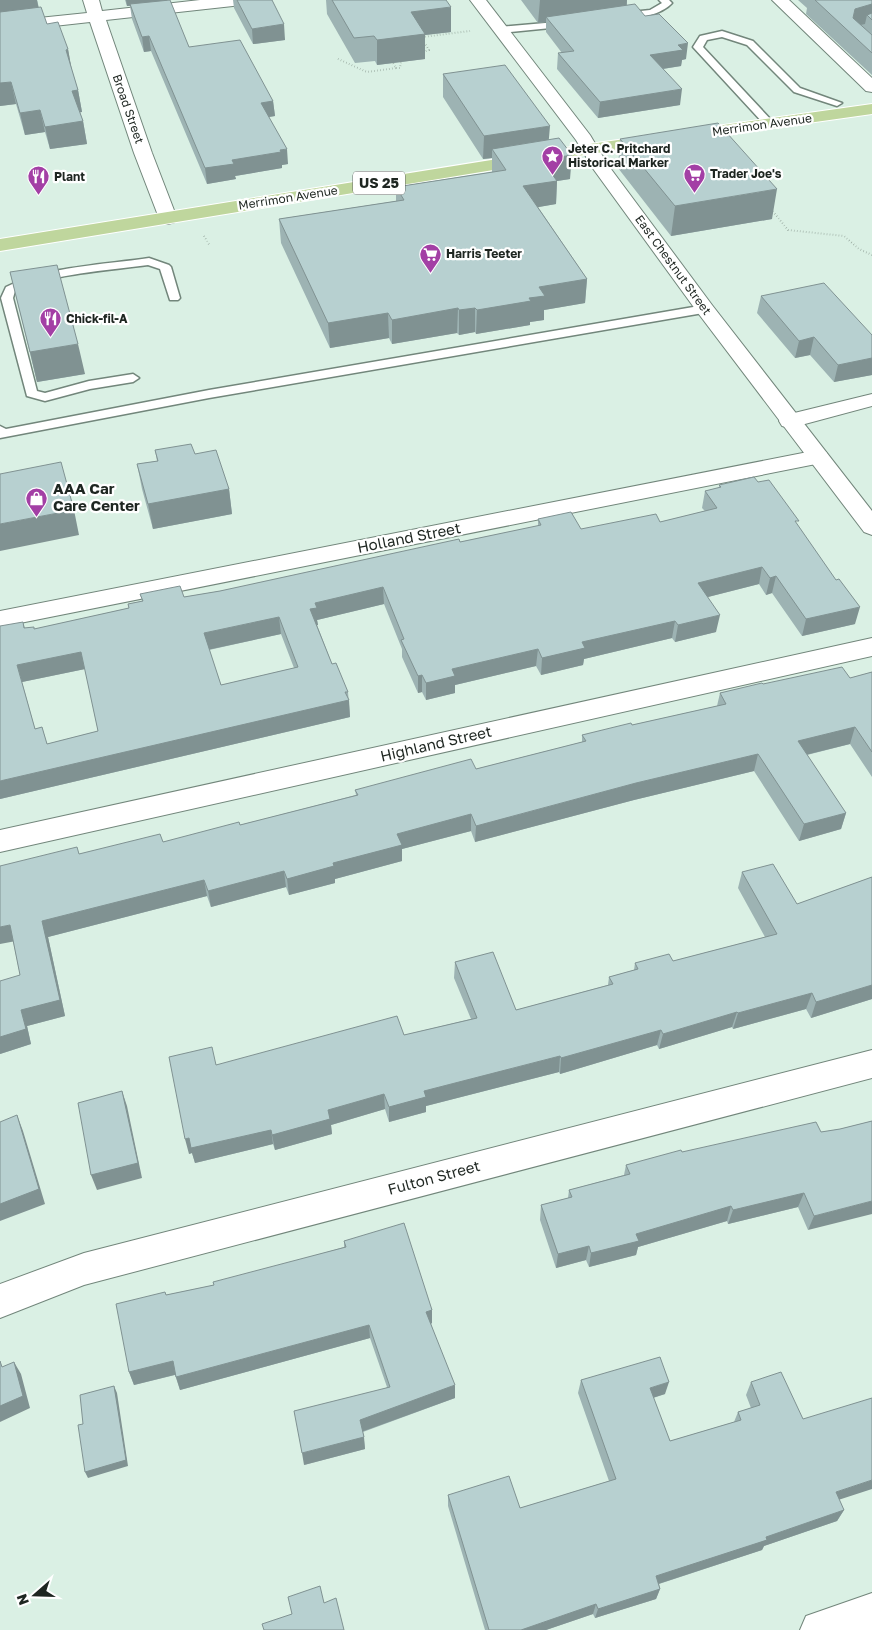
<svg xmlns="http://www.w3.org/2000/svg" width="872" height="1630" font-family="'Golos Text',sans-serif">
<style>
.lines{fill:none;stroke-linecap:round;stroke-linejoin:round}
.service-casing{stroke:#72867b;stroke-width:3}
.minor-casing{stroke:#72867b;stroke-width:2}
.tertiary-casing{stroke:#72867b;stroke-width:2}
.primary-casing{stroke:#fff;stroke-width:2}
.path{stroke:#8e9e95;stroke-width:2;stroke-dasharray:0.5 2.5;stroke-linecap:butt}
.service{fill:#fff;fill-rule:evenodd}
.minor{fill:#fff;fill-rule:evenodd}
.tertiary{fill:#fff;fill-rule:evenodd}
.primary{fill:#bfd69d;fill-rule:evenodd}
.wall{fill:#9db3b3;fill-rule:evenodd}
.shaded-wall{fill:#809292}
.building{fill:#b7d0d0;stroke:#809292;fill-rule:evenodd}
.labels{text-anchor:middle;stroke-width:4.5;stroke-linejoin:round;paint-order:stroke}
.far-street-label{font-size:12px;fill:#1e2621;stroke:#fff}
.far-poi-label{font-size:12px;font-weight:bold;fill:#1e2621;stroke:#fff;text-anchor:start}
.shield{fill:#fff;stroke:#626764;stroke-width:1}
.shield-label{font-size:14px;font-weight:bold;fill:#1e2621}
.poi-label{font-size:15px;font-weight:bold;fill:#1e2621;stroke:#fff;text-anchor:start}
.street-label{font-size:15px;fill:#1e2621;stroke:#fff}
</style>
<rect width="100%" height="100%" fill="#daf0e4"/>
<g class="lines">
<defs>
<path id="service" d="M659 0H669L672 3C663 14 628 24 617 16L622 13 650 10 662 3Z
M568 21 571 22V26L500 33 495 30 500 27Z
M722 31 753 41 800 88 842 103 837 106 794 92 747 45 722 37 707 40 703 47 774 123 769 126 765 125 693 47 700 36Z
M149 258 169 265 171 267 180 298 178 300H170L160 269 148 265C106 271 54 273 15 291L13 298 37 391 45 393 89 381 133 374 139 378 133 382 90 389 45 401 27 396 1 298 6 287C49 266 102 265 149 258Z
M705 305 711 309 709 312 209 398 0 438V426L6 429 209 390Z"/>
<path id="minor" d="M83 0H99L102 11 200 0H250L247 3 242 5 106 20 152 153 177 218 175 222 168 224 161 222 159 218 134 153 90 22 0 32V22L87 13Z
M772 0H789L872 78V92L866 91Z
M872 394V406L790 428 782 426 779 421 782 416Z
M818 450 826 452 829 457 826 462 0 627V611Z
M872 638V656L0 852V830Z
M872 1050V1078L84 1285 0 1318V1284L84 1253Z
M872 1593V1630H800L806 1616Z"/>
<path id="tertiary" d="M470 0H486L590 135 608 165 712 305 872 511V535L864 532 698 313 594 170 576 140Z"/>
<path id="primary" d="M872 104V114L590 154 0 251V239L590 144Z"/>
</defs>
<use href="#service" class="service-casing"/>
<use href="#minor" class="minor-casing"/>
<use href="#tertiary" class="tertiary-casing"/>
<use href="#primary" class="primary-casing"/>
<path class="path" d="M422 37 470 31
M423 52 429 50 424 42
M338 59 367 72 396 68 392 61
M396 68H400L401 62 404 59
M771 209 788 230 844 236 859 249 872 255
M204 236 210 246"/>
<use href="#service" class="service"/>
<use href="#minor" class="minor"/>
<use href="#tertiary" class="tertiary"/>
<use href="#primary" class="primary"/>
</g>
<path class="wall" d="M0 0H37L39 8 47 24 68 49 71 67 78 90 82 112H80L83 121 87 144 50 149 45 132 25 135 16 104 0 106Z
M125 0H167L189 47 273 101 275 116 269 117 288 164 282 165V168L235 176 236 179 207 184 151 51 144 52 132 19 130 6H127Z
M233 0H272L285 40 253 44 234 8Z
M326 0H446L451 32 425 35V59L377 65 375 61 355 63 327 14Z
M521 0H627V5L686 59 682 60 681 66 663 69 680 105 598 118 557 69 558 53H562L546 32V22L538 23Z
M798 0H872V75L806 14 807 8Z
M443 74 549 140 570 179 557 181 556 204 538 207 587 279 585 303 544 310V320L530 322V325L476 334 475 332 459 335 457 333 392 344 389 338 330 348 281 243 279 219 396 201V187L492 172V158L483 159 443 97Z
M620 139 772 219 671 236 618 168Z
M10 272 85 374 37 382Z
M761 296 872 335V375L834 382 810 355 795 358 757 313Z
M155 450 195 454 229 489 232 514 153 529 142 489 137 464 157 461Z
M758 482 798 526 855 624 802 636 772 593 766 595 759 584 708 597 716 632 675 642 672 638 584 659 583 665 541 675 536 666 455 685V693L426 700 422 692 418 693 402 657V649L384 604 317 620 318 625H317L332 664 348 692 350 717 0 799 23 622 25 628 35 629 129 608 128 604 142 601 140 594 184 597 220 591 538 526V519L581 529 660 522 705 511 702 508 705 491 719 488V485ZM281 634 294 668 221 685 209 650ZM85 669 98 731 47 744 42 727 35 729 22 682Z
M872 672V777L850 744 807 755 846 813 841 829 799 841 754 771 634 800 475 842 471 831 402 849V861L335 879V883L289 895 286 887 211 907 207 896 48 937 65 1016 27 1026 31 1044 0 1054 20 975 13 941 79 854 163 842 240 825 356 795 355 790 476 769 582 742V735L632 725 717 706 720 693 763 684 850 678Z
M742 872 797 904 872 877V999L811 1018 806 1009 733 1029 732 1027 659 1049 657 1045 560 1074 559 1072 426 1106V1112L389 1122 385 1109 331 1125 332 1134 275 1150 273 1144 195 1163 192 1153 189 1154 216 1065 404 1035 471 1019 454 978 455 962 516 1010 608 985 609 977 634 970 635 963 673 961 765 937 738 888Z
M872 1121 808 1230 798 1207 728 1224 727 1221 638 1247 636 1255 589 1267 586 1260 556 1268 540 1220 541 1205 568 1198 569 1190 624 1175 626 1165 682 1152 821 1132 840 1129Z
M344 1241 432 1310V1323L431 1324 455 1398 363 1432 365 1449 304 1465 387 1387 370 1338 180 1390 175 1375 134 1385 129 1372 166 1295 214 1285 344 1247Z
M581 1380 665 1394 653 1398 670 1441 734 1422 738 1412 751 1408 746 1395 751 1382 839 1500 844 1510 837 1521 764 1546 762 1550 659 1584 660 1589 656 1599 595 1618 593 1614 546 1630H485L448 1506V1495L520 1508 609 1481 578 1393Z"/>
<path class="shaded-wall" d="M0 0H37L40 16 0 20Z
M126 0H167V2L127 6Z
M540 0H627L626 11 546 17V22L538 23Z
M872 4V20L867 15 865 24 851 27 855 9Z
M451 7V32L425 35V59L377 65V40L411 12Z
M284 24 285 40 253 44 252 29Z
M149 36 151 51 144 52 142 37Z
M688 43 686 59 682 60 681 66 649 71 650 55 678 45Z
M68 49 72 71 66 50Z
M11 82 16 104 0 106V83Z
M682 89 680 105 598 118 600 102Z
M78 90 82 112 76 113 72 91Z
M273 101 275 116 262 118 261 103Z
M40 110 45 132 25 135 20 113Z
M83 121 87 144 50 149 45 127Z
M550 126 548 149H492V158L483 159 484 136Z
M287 149 288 164 282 165V168L235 176 236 179 207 184 205 168 232 160Z
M572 155 570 179 557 181 556 204 522 210 523 186 542 160Z
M777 189 772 219 671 236 675 206Z
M587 279 585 303 544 310V320L530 322V325L476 334 477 310 529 298 539 287Z
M458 308 457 333 392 344V320Z
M475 308V332L459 335V310Z
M388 313 389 338 330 348 328 323Z
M814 337 810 355 795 358 799 341Z
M78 344 85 374 37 382 30 352Z
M872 358V375L834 382 838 365Z
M229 489 232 514 153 529 148 504Z
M74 510 79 535 0 551V524Z
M762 567 759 584 696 600 698 583Z
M776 576 772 593 766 595 770 578Z
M383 587 384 604 317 620 318 625 312 626 310 609 315 603Z
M860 607 855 624 802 636 806 619Z
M720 615 716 632 675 642 678 625Z
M279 617 281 634 207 650 204 633Z
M675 621 672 638 584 659 583 665 541 675 542 658 582 642Z
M538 649 536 666 455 685V693L426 700V683L452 669Z
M81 652 85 669 22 682 17 665Z
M422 675V692L418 693V676Z
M349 700 350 717 0 799V781Z
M855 727 850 744 793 758 798 741Z
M758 754 754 771 634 800 475 842 476 826 636 783Z
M846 813 841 829 799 841 804 824Z
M471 814V831L402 849V861L335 879V883L289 895 287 879 333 863 397 834Z
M284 871 286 887 211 907 208 891Z
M204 880 207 896 48 937 65 1016 27 1026 31 1044 0 1054V1037L21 1010 42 921Z
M10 925 16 941 0 944V927Z
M872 985V999L811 1018 816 1002Z
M812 993 806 1009 733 1029 738 1013Z
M737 1012 732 1027 659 1049 663 1034Z
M661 1030 657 1045 560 1074 561 1058Z
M560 1056 559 1072 426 1106V1112L389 1122V1107L424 1091Z
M122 1091 127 1106 142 1178 97 1190 91 1175Z
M384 1094 385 1109 331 1125 332 1134 275 1150 272 1135 328 1110Z
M17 1115 23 1131 45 1204 0 1221V1204Z
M271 1130 273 1144 195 1163 192 1153 189 1154 185 1139 189 1138Z
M804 1193 798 1207 728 1224 733 1210Z
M872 1201V1214L808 1230 814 1216Z
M731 1206 727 1221 638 1247 636 1255 589 1267 591 1253 636 1234Z
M589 1246 586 1260 556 1268 558 1254Z
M432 1310V1323L427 1325 426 1312Z
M369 1325 370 1338 180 1390 176 1377Z
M173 1361 178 1374 134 1385 129 1372Z
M14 1362 21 1374 30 1408 0 1422V1406Z
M669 1382 665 1394 646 1400 650 1388Z
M455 1385V1398L361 1432 360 1420Z
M114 1386 117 1393 128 1466 88 1478 85 1472Z
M364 1437 365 1449 304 1465 302 1453Z
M872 1480V1489L829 1503 836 1492Z
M844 1510 837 1521 764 1546 762 1550 652 1586 656 1576 766 1537Z
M660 1589 656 1599 595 1618 598 1609Z
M596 1604 593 1614 546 1630H521Z"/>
<path class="building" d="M170 0 189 47 240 40 273 101 261 103 287 149 280 150 281 152 232 160 234 164 205 168 149 36 142 37 130 4Z
M237 0H272L284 24 252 29Z
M332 0H446L451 7 411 12 425 34 377 40 374 36 354 38Z
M815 0H872V4L855 9 853 18 872 35V53Z
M635 4 645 16 659 14 688 43 678 45 683 50 650 55 682 89 600 102 558 53 574 51 546 17Z
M41 7 47 24 58 22 68 49 66 50 78 90 72 91 83 121 45 127 40 110 20 113 11 82 0 83V12Z
M872 13V20L867 15Z
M505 65 550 126 484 136 443 74Z
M718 123 777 189 675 206 620 139Z
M559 138 572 155 542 160 557 181 523 186 587 279 539 287 545 296 529 298 531 301 477 310 475 308 459 310 458 308 392 320 388 313 328 323 279 219 404 200 396 187 506 170 492 149Z
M57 265 78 344 30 352 10 272Z
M824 283 872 335V358L838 365 814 337 799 341 761 296Z
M191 444 195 454 216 450 229 489 148 504 137 464 158 461 155 450Z
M61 462 74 510 0 524V474Z
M754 477 758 482 769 480 799 521H795L836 580 839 579 860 607 806 619 776 576 770 578 762 567 698 583 720 615 678 625 675 621 582 642 585 648 542 658 538 649 452 669 455 676 426 683 422 675 418 676 401 640 404 639 383 587 315 603 317 608 310 609 332 664 336 663 348 692H345L349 700 0 781V626L23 622 24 628 34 627V629L129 608 128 604 143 601 140 594 180 586 184 597 220 591 459 539 460 542 541 525 538 519 571 512 581 529 656 514 660 522 717 508 705 491 721 487 719 485ZM279 617 298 667 221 685 204 633ZM81 652 98 731 47 744 42 727 35 729 17 665Z
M842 667 850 678 872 672V752L855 727 798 741 846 813 804 824 758 754 636 783 476 826 471 814 397 834 402 845 333 863 334 866 287 879 284 871 208 891 204 880 42 921 60 1000 21 1010 26 1029 0 1037V981L20 975 10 925 0 927V866L77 847 79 854 160 834 163 842 239 822 240 825 358 795 355 790 471 759 476 769 586 741 582 735 631 723 632 725 726 704 720 693 762 683 763 684Z
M773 864 797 904 872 877V985L816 1002 812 993 738 1013 737 1012 663 1034 661 1030 561 1058 560 1056 424 1091 426 1097 389 1107 384 1094 328 1110 330 1119 272 1135 271 1130 191 1148 189 1138 185 1139 169 1057 212 1047 216 1065 397 1016 404 1035 477 1018 455 962 493 952 516 1010 613 984 609 977 638 969 635 963 669 954 673 961 777 934 742 872Z
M122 1091 138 1163 91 1175 78 1103Z
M17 1115 39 1189 0 1204V1122Z
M872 1121V1201L814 1216 804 1193 733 1210 731 1206 636 1234 639 1241 591 1253 589 1246 558 1254 541 1205 572 1197 569 1190 630 1174 626 1165 681 1150 682 1152 816 1122 821 1132 840 1129Z
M404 1223 432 1310 426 1312 455 1385 360 1420 364 1437 302 1453 294 1411 390 1387 369 1325 176 1377 173 1361 129 1372 116 1304 165 1292 166 1295 214 1285 213 1282 346 1247 344 1241Z
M660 1357 669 1382 650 1388 670 1441 741 1420 738 1412 760 1405 751 1382 781 1372 803 1419 872 1398V1480L836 1492 844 1510 766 1537 767 1540 656 1576 660 1589 598 1609 596 1604 521 1630H489L448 1495 509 1476 520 1508 616 1479 581 1380Z
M0 1361 2 1367 14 1362 23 1396 0 1406Z
M114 1386 126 1460 85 1472 78 1425 83 1424 80 1395Z
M320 1586 324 1603 336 1598 344 1630H264L262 1624 292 1614 288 1597Z"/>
<defs>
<symbol id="sight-pin" viewBox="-11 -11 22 30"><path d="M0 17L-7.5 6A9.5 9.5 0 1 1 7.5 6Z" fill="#a33fa5" stroke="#fff"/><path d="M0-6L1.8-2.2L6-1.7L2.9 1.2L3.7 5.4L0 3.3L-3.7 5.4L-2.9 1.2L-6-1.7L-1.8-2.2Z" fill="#fff"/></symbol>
<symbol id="supermarket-pin" viewBox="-11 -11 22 30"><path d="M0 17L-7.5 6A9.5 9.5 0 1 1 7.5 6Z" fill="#a33fa5" stroke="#fff"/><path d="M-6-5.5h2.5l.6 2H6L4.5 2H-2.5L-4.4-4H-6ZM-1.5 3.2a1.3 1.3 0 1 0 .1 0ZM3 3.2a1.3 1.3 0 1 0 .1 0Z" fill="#fff"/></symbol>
<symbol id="restaurant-pin" viewBox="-11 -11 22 30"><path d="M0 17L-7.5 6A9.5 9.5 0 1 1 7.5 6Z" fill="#a33fa5" stroke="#fff"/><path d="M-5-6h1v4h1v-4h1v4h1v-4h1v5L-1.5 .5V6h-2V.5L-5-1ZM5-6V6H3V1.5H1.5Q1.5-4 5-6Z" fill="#fff"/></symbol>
<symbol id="shop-pin" viewBox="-11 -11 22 30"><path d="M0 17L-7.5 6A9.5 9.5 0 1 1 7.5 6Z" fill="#a33fa5" stroke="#fff"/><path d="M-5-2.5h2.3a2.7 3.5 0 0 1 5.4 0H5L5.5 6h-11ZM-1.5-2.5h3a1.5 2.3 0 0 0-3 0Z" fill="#fff"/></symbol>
</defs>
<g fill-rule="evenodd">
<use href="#sight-pin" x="540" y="144" width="25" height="34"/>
<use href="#supermarket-pin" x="682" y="162" width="25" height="34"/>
<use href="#restaurant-pin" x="26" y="164" width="25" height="34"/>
<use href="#supermarket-pin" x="418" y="242" width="25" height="34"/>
<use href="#restaurant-pin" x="38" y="306" width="25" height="34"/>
<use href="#shop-pin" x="24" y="486" width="25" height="34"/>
</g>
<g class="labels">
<g class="far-street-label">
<text transform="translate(128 109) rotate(71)" y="4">Broad Street</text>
<text transform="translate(762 125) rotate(-8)" y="4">Merrimon Avenue</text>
<text transform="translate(288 198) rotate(-9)" y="4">Merrimon Avenue</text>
<text transform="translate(673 265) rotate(54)" y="4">East Chestnut Street</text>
</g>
<g class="far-poi-label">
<text x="568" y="153">Jeter C. Pritchard<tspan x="568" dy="14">Historical Marker</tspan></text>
<text x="710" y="178">Trader Joe's</text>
<text x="54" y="181">Plant</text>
<text x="446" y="258">Harris Teeter</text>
<text x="66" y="323">Chick-fil-A</text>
</g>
<rect class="shield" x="353" y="171.5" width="52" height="23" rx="4"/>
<g class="shield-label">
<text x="379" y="188">US 25</text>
</g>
<g class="poi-label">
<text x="53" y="494">AAA Car<tspan x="53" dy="17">Care Center</tspan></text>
</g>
<g class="street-label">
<text transform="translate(409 538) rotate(-11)" y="5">Holland Street</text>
<text transform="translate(436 744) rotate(-13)" y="5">Highland Street</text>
<text transform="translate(434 1178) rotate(-15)" y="5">Fulton Street</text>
</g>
</g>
<g transform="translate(35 1595) rotate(250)" stroke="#ffffff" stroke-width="4" paint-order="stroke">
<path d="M0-4L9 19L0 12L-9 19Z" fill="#1e2621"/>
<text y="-8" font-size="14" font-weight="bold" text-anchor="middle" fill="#1e2621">N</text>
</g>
</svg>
